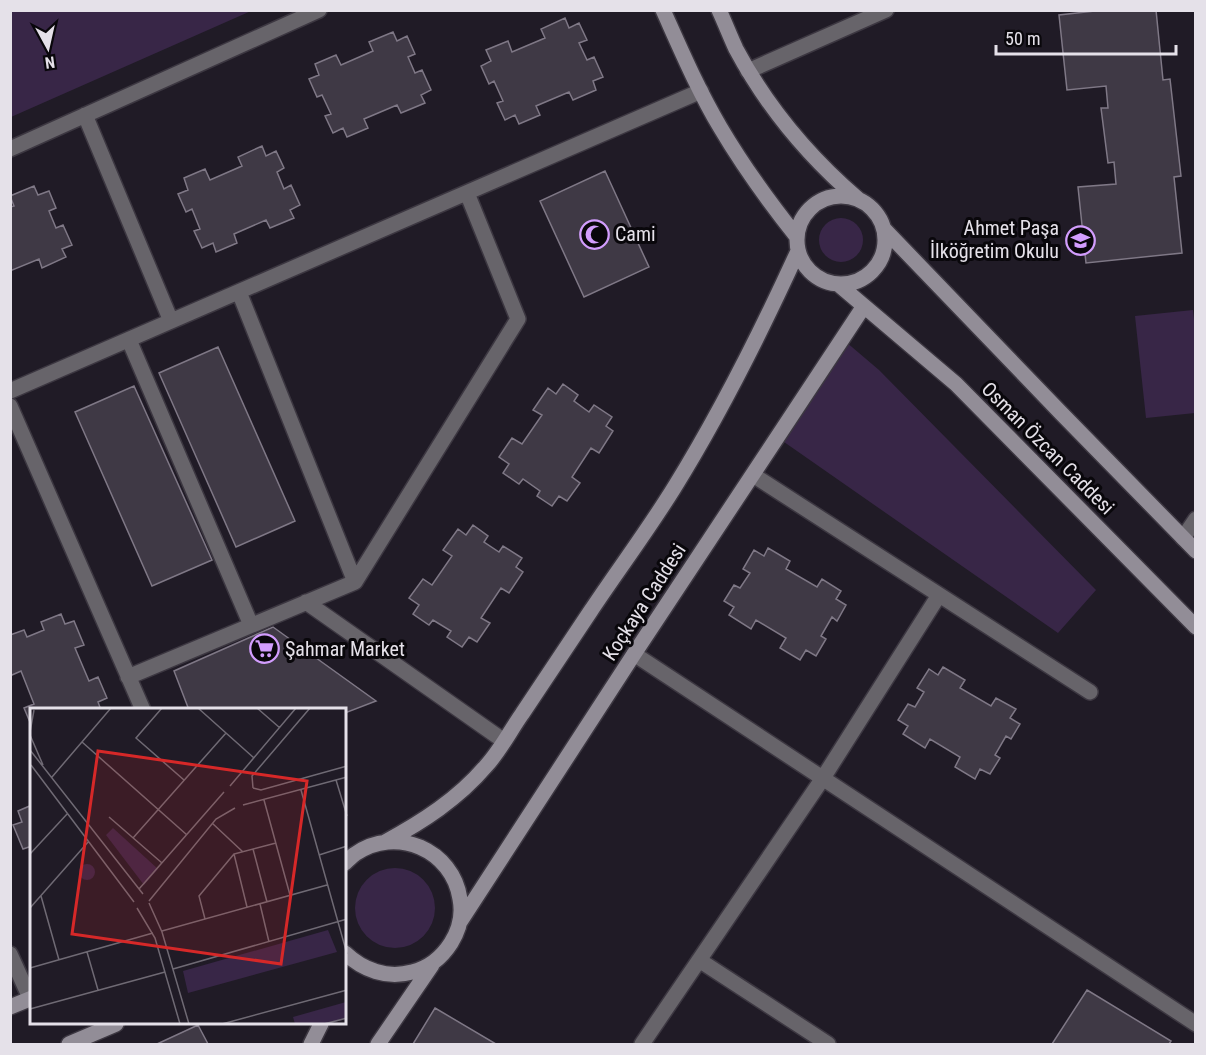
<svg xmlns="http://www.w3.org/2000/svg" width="1206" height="1055" font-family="'Roboto Condensed',sans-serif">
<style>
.green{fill:#382647}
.building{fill:#3f3945;stroke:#7f7886;stroke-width:1.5}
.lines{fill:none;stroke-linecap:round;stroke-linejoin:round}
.street-casing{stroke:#3c3741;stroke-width:18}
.secondary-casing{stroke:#3c3741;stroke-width:18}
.street{stroke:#67646a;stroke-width:15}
.secondary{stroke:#928d97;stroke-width:15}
.labels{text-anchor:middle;stroke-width:6;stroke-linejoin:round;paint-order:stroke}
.poi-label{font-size:20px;fill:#e5e1e9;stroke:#09070b;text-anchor:start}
.street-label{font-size:20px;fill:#e5e1e9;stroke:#09070b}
.inset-road{fill:none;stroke:#6f6a74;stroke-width:1.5}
.view{fill:#d62828;fill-opacity:0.15;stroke:#d62828;stroke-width:3}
.inset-edge{fill:none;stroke:#e5e1e9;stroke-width:3}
</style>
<rect width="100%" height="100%" fill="#201b26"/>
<path class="green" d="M11 10H251V11L11 117Z
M819 240a22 22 0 1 1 44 0a22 22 0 1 1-44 0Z
M1193 310 1196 338 1195 413 1146 418 1135 316Z
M839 336 879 370 1096 590 1058 633 774 435Z
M355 908a40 40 0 1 1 80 0a40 40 0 1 1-80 0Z"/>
<path class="building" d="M1104 10H1156L1163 80 1170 79 1181 176 1174 177 1182 253 1086 263 1078 187 1116 184 1114 162 1108 163 1101 108H1108L1106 86 1067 90 1059 15Z
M565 18 569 28 579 23 587 40 579 43 587 60 594 57 603 77 593 81 596 90 573 100 569 92 536 106 540 115 519 124 515 115 505 120 497 103 503 101 494 81 489 84 481 66 491 61 486 50 508 41 512 52 545 38 541 29Z
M393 32 397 41 407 36 415 54 408 57 415 73 422 70 431 90 421 95 425 103 401 113 397 105 364 119 368 128 347 137 343 128 333 133 325 116 331 114 322 95 317 97 309 79 319 75 315 64 336 55 341 65 373 51 369 42Z
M262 146 266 156 276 151 284 168 277 172 284 189 291 185 300 205 290 210 294 218 270 228 266 220 234 234 237 243 216 252 213 243 202 248 194 231 200 229 192 209 186 212 178 194 188 190 184 178 205 169 210 180 242 166 238 157Z
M605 171 649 267 584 297 540 201Z
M34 186 38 195 49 191 56 208 49 211 56 228 63 225 72 245 62 249 66 257 42 268 39 259 10 271V207L14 206 10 196Z
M218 347 295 521 236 547 159 373Z
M563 384 578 395 574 401 589 412 594 405 612 417 606 426 613 431 599 453 591 448 572 477 580 483 567 501 559 496 552 506 537 496 540 491 523 479 519 484 503 473 509 464 499 457 512 438 522 444 542 415 533 410 548 388 556 394Z
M134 386 212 560 152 586 75 412Z
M473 525 488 536 484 542 499 552 503 546 522 558 516 567 523 572 509 593 501 588 481 618 490 623 477 642 469 637 462 647 447 637 451 631 433 620 429 625 413 614 419 605 409 598 423 579 432 585 452 556 443 550 458 529 466 535Z
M768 548 790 561 786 569 817 587 822 579 841 591 836 599 846 605 837 621 832 617 821 636 826 639 816 656 806 650 800 660 780 648 786 638 756 620 751 629 729 615 734 607 724 601 734 585 740 588 750 573 743 569 754 550 764 556Z
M61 614 65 624 74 621 84 645 75 648 89 681 98 677 107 698 98 702 101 710H32V727L24 708 34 704 21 671 12 675 10 672V635L24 630 27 637 44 630 41 622Z
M273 627 376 701 345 713V710H189L174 671Z
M943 667 965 680 960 688 991 706 996 698 1016 709 1010 718 1020 724 1011 739 1006 736 995 755 1000 758 990 774 980 769 975 779 955 767 960 757 930 739 925 748 903 734 908 726 898 720 908 704 915 707 924 692 917 688 929 669 938 675Z
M32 805V846L23 849 13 825 22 822 18 811Z
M1087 990 1171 1041 1169 1044H1052Z
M435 1008 496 1044H413Z
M198 1025 208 1044H157Z"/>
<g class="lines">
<defs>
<path id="street" d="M748 71 886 10
M85 115 171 321
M10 149 319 10
M129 340 251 625
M10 391 701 91
M10 406 143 710
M753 475 1090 692
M1183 538 1196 519
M355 582 518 319 467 193
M306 602 504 741
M634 654 1196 1024
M128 677 355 582 239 292
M10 954 30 998
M699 960 828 1044
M642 1044 823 778 939 595"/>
<path id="secondary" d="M663 10C681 50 698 90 720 127 743 166 769 202 797 237
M719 10C725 23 730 36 736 49 767 107 808 156 858 199
M797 240a44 44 0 1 1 88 0a44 44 0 1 1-88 0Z
M884 229 1061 413 1196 551
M838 284 956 384 1196 627
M385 842C422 822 458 799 486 766 500 751 510 731 522 714 545 680 567 646 590 612 618 570 648 530 674 488 721 412 761 332 798 251
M345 863C348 860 351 857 355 854 396 825 453 850 460 899 463 914 459 930 451 943 442 957 429 968 412 972 387 979 363 970 345 953
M460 922 634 654 864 306
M10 1007 32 998
M69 1044 116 1024
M311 1044 321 1024
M378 1044 432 965"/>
</defs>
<use href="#street" class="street-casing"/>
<use href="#secondary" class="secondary-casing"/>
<use href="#street" class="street"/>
<use href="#secondary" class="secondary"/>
</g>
<defs>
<symbol id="mosque-ring" viewBox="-11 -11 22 22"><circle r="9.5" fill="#09070b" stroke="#d29dfd" stroke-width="1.5"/><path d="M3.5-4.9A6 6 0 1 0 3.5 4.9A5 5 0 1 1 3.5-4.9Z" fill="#d29dfd"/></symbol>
<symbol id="school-ring" viewBox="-11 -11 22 22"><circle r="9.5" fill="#09070b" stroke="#d29dfd" stroke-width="1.5"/><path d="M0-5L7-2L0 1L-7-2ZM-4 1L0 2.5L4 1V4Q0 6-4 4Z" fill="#d29dfd"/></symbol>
<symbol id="supermarket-ring" viewBox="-11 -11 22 22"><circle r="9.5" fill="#09070b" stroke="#d29dfd" stroke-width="1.5"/><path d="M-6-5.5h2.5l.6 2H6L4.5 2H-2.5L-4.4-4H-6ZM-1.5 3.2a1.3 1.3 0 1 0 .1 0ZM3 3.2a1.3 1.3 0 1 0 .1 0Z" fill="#d29dfd"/></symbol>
</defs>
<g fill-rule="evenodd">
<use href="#mosque-ring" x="578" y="218" width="33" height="33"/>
<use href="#school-ring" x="1064" y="224" width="33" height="33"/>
<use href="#supermarket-ring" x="248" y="632" width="33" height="33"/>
</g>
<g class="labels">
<g class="poi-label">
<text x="1059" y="235" text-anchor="end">Ahmet Paşa<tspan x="1059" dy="23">İlköğretim Okulu</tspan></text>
<text x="615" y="241">Cami</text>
<text x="285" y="656">Şahmar Market</text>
</g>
<g class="street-label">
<text transform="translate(1048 448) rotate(45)" y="7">Osman Özcan Caddesi</text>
<text transform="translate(644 602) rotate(-57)" y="7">Koçkaya Caddesi</text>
</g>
</g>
<g transform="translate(30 708)">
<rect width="316" height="316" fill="#201b26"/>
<path d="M83 120 128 161 114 177 76 127ZM49 164a8 8 0 1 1 16 0a8 8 0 1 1-16 0ZM298 222 307 244 158 285 153 263ZM316 294V311L297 316H265L263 309Z" fill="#382647"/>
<path class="inset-road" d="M132 0 106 30 154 72M168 0 224 50M227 0 250 20M0 24 4 2M0 27 13 57M52 34 157 127M0 42 113 186M1 57 104 194M22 69 81 0M306 72 317 108M200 78 266 0M223 80 222 68 280 0M223 80 231 82 317 58M271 82 317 246M234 92 260 187M213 97 317 69M79 109 132 155M182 115 213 144M103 130 196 25M223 141 237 194M0 146 38 105M289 147 317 138M109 181 194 84M11 188 29 252M119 193 186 111 205 100M119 195 132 224 159 316M230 196 239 234M217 199 204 146 246 135M0 200 59 133M107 200 125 230 150 316M175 211 169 188 204 146M132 223 297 177M57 244 68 282M0 260 123 225M143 261 317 211M0 301 135 264M192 316 317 282M294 316 317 310"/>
<path class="view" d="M68 43 277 73 251 256 42 226Z"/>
<rect width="316" height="316" class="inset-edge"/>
</g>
<rect width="1206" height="1055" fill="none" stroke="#e5e1e9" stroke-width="24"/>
<g transform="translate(48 48) rotate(172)" stroke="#09070b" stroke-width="4.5" paint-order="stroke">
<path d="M0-4.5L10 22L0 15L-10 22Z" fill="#e5e1e9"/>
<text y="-9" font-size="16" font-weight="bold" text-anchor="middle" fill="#e5e1e9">N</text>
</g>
<path d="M996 45v9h180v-9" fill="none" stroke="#e5e1e9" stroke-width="3"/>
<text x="1005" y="45" font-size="18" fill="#e5e1e9" stroke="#09070b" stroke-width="4.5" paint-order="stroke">50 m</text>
</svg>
